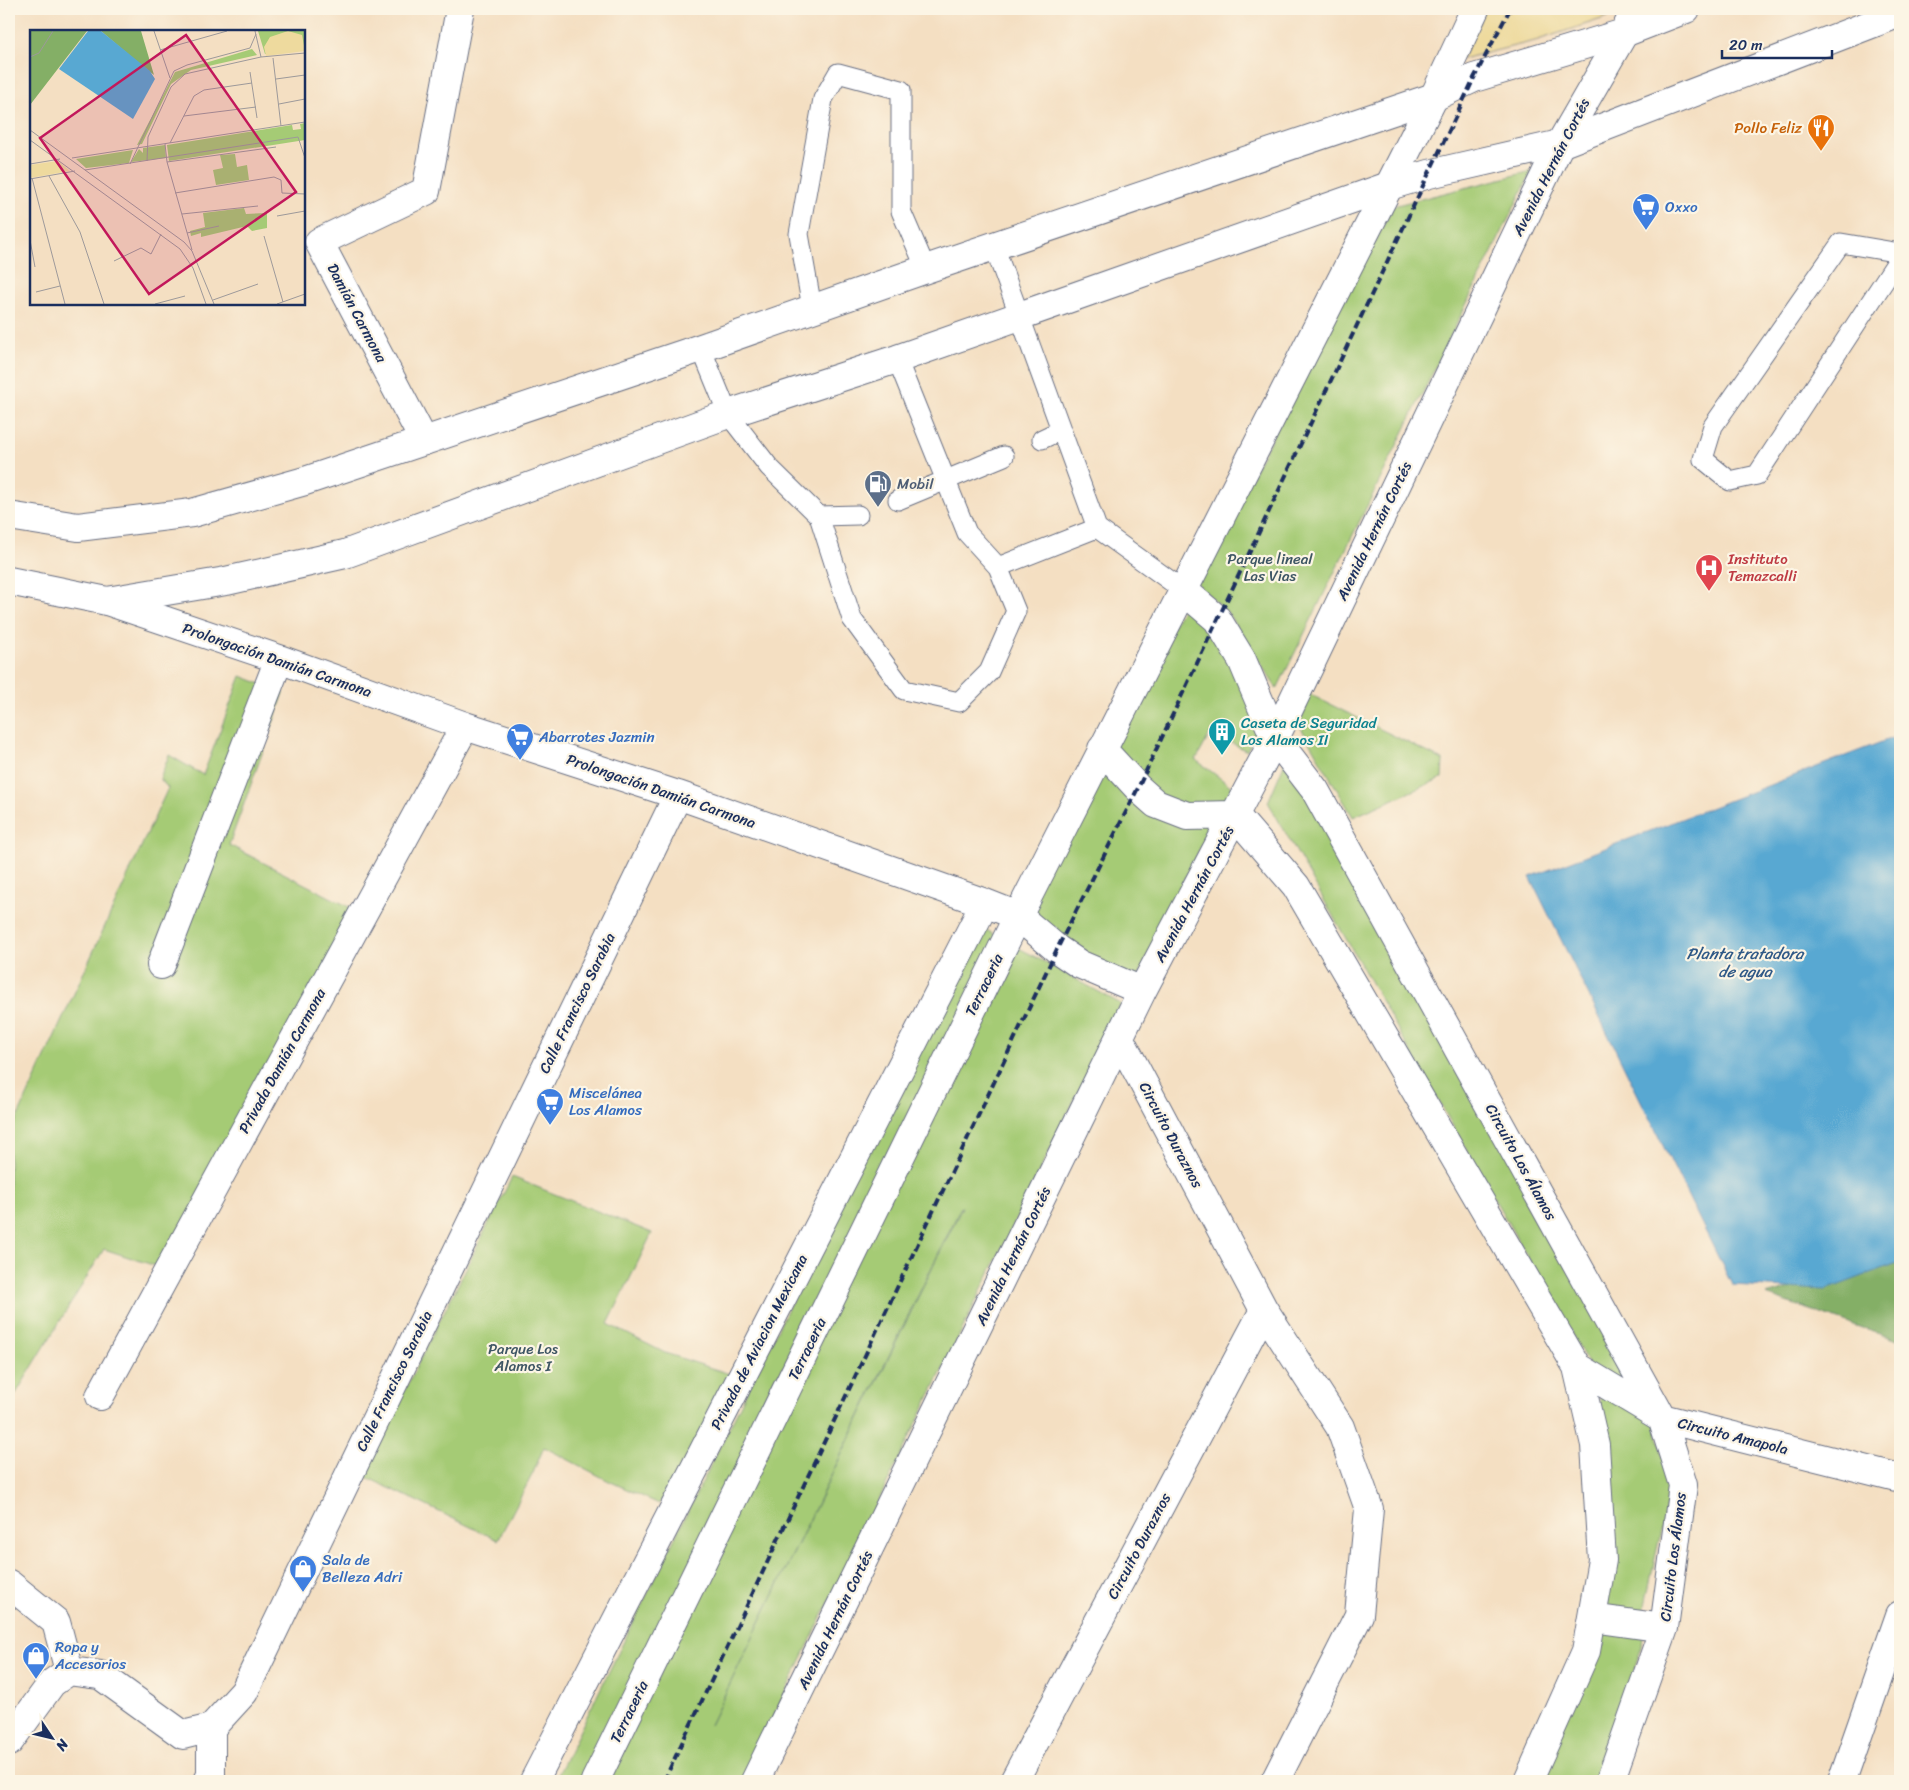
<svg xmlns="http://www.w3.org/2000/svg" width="1909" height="1790" font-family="Sriracha,sans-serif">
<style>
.green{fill:#a5cb75;stroke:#607d6a;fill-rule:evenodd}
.forest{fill:#84af66;stroke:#506f62}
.sand{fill:#eeda9e;stroke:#84847e}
.water{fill:#58a8d2;stroke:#3a6c98}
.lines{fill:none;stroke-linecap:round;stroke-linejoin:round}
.lane-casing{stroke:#676d81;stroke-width:21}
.street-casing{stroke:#676d81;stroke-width:30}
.secondary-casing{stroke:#676d81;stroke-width:30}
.primary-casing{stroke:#676d81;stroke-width:30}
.lane{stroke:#fff;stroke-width:19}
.street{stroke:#fff;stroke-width:28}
.secondary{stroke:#fff;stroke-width:28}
.primary{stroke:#fff;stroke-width:28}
.rail{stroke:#1b2f5e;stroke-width:4;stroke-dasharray:8 4;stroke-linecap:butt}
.labels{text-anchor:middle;stroke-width:4.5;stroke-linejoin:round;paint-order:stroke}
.food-label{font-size:15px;fill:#c56008;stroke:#fcf5e5;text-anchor:end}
.street-label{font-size:15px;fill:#1b2f5e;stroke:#fcf5e5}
.shop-label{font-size:15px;fill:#366cbe;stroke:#fcf5e5;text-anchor:start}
.service-label{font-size:15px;fill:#4e5e75;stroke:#fcf5e5;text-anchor:start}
.park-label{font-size:15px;fill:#3e5664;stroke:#fcf5e5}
.health-label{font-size:15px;fill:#be3a42;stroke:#fcf5e5;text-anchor:start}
.culture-label{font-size:15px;fill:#0d838f;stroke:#fcf5e5;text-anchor:start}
.water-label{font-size:16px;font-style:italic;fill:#305987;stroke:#fcf5e5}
.inset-road{fill:none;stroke:#9d999a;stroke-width:1}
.view{fill:#c2185b;fill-opacity:0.15;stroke:#c2185b;stroke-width:2.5}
.inset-edge{fill:none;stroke:#1b2f5e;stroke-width:2.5}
</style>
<rect width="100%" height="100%" fill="#fcf5e5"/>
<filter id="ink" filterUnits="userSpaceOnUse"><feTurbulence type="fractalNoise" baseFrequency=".02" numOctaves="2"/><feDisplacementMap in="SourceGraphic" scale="10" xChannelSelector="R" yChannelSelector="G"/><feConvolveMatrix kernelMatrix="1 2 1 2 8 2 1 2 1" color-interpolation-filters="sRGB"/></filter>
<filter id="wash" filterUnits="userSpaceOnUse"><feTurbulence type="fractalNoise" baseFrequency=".0096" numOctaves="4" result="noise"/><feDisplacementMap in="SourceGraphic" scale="20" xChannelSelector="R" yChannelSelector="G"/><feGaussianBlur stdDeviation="1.12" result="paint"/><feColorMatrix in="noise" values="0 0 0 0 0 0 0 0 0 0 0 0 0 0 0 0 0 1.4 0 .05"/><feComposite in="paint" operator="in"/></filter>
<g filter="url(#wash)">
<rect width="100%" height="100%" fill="#f4dfc2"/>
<path class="green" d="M1532 171 1277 689 1227 612 1196 583 1393 206Z
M1183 607 1209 629 1264 716 1247 751 1211 732 1196 760 1232 787 1174 899 1135 984 1021 916Z
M241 676 284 693 229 845 355 910 165 1269 104 1249 9 1405V1136L168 788 160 779 169 755 203 775Z
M1307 693 1443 760 1442 778 1353 817 1293 714Z
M1288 755 1648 1392 1670 1489 1645 1605 1642 1648 1593 1781H1539L1603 1629 1600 1384 1268 802Z
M977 925 1121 1004 742 1781H555ZM962 1207 710 1725 961 1207Z
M512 1177 652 1233 608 1324 665 1353 739 1377 659 1504 609 1481 544 1447 533 1473 498 1540 362 1475Z"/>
<path class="forest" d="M1900 1257V1341L1766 1295Z"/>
<path class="sand" d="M1486 9H1620L1617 14 1535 41 1462 59Z"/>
<path class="water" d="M1900 735V1262L1826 1290 1732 1285 1530 877Z"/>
</g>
<g filter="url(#ink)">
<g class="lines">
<defs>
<path id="lane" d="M1900 253 1841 243 1713 426 1703 459 1730 481 1757 475 1900 257
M812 308 799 234 823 99 838 73 901 90V211L926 269
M701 348 728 414 769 467 819 516 858 515
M897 359 967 533 998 567 1097 528 994 246
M1042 439 1061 430
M898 500 1004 456
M819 516 852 619 904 690 959 702 989 672 1016 611 998 567
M1097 528 1183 590"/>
<path id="street" d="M424 441 319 242 426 191 460 9
M1183 590 1217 619 1242 660 1275 738 1315 790 1662 1418 1683 1485 1664 1628 1610 1781
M107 601 279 659 465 726 678 795 985 903 1018 916 1057 949 1079 964 1142 991
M1102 749 1138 788 1156 804 1187 816 1235 815 1296 886 1577 1367 1595 1445 1602 1560 1586 1651 1528 1781
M161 965 279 659
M1120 1039 1264 1310 1340 1427 1369 1509 1359 1615 1275 1781
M1577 1367 1662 1418 1900 1478
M100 1396 465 726
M9 1584 56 1622 69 1671
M1592 1618 1664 1628
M9 1742 52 1683 69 1671 100 1675 183 1735 211 1728 244 1692 678 795
M208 1781 211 1775V1728
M534 1781 985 903
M595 1781 1018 916 1389 186
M755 1781 1142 991 1275 738 1560 144
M1014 1781 1264 1310
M1842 1781 1900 1615"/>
<path id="secondary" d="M1560 144 1624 33 1636 9
M1389 186 1434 97 1475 9"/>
<path id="primary" d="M9 516 78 527 192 513 305 481 701 348 926 269 1434 97 1474 78 1624 33 1686 9
M9 581 107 601 226 581 345 554 728 414 897 359 1389 186 1429 174 1560 144 1900 13"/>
</defs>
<use href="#lane" class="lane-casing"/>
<use href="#street" class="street-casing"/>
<use href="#secondary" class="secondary-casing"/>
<use href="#primary" class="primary-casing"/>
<use href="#lane" class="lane"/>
<use href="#street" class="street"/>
<use href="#secondary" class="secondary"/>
<use href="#primary" class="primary"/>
<path class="rail" d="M664 1781 1057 949 1138 788 1474 78 1510 9"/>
</g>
</g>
<defs>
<symbol id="restaurant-pin" viewBox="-11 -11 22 30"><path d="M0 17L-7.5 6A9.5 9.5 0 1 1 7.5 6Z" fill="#e8710a" stroke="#fcf5e5"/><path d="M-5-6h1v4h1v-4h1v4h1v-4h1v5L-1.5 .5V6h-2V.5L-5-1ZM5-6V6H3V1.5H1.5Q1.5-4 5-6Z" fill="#fff"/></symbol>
<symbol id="supermarket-pin" viewBox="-11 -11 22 30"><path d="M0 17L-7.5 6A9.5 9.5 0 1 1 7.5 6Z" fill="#3f7fe0" stroke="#fcf5e5"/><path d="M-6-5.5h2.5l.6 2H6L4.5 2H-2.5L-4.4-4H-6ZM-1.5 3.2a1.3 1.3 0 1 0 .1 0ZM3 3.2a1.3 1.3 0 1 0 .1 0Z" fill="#fff"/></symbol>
<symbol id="fuel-pin" viewBox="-11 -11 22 30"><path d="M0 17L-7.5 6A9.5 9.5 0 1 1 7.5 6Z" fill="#5c6f8a" stroke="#fcf5e5"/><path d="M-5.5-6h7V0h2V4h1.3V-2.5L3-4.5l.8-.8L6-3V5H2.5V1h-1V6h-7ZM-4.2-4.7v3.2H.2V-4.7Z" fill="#fff"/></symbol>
<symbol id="hospital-pin" viewBox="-11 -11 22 30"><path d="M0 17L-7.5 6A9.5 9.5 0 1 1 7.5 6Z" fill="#e0444e" stroke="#fcf5e5"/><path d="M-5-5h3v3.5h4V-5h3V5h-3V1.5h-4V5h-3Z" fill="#fff"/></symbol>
<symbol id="building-pin" viewBox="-11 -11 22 30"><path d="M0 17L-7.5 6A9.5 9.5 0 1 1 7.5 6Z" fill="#0f9aa8" stroke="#fcf5e5"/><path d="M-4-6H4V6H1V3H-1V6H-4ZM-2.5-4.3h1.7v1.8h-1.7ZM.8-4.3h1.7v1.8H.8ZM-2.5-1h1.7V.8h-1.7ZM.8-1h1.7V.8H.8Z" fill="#fff"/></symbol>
<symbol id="shop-pin" viewBox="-11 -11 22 30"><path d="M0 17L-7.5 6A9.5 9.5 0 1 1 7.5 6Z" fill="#3f7fe0" stroke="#fcf5e5"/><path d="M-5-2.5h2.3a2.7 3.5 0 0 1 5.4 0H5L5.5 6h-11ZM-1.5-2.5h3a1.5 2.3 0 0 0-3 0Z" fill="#fff"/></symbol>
</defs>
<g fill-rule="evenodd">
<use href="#restaurant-pin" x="1805" y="112" width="32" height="43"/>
<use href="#supermarket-pin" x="1630" y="191" width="32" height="43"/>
<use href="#fuel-pin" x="862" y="468" width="32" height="43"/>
<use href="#hospital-pin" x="1693" y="552" width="32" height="43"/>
<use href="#building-pin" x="1206" y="716" width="32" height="43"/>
<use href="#supermarket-pin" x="504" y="721" width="32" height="43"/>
<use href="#supermarket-pin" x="534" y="1086" width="32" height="43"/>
<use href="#shop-pin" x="287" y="1553" width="32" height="43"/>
<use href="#shop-pin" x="20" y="1640" width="32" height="43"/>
</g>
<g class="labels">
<g class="food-label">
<text x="1802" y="133">Pollo Feliz</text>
</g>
<g class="street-label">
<text transform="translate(1551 167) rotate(-63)" y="5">Avenida Hernán Cortés</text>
<text transform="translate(357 313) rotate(62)" y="5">Damián Carmona</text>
<text transform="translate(1374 531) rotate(-64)" y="5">Avenida Hernán Cortés</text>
<text transform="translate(277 660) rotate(19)" y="5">Prolongación Damián Carmona</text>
<text transform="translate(661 791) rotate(19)" y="5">Prolongación Damián Carmona</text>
<text transform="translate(1194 894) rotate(-62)" y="5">Avenida Hernán Cortés</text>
<text transform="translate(984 985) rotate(-64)" y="5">Terraceria</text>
<text transform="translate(577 1003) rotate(-64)" y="5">Calle Francisco Sarabia</text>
<text transform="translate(282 1061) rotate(-61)" y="5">Privada Damián Carmona</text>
<text transform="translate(1171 1135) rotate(62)" y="5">Circuito Duraznos</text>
<text transform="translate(1521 1162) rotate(61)" y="5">Circuito Los Álamos</text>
<text transform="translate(1013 1256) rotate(-64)" y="5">Avenida Hernán Cortés</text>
<text transform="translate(759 1342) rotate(-63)" y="5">Privada de Aviacion Mexicana</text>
<text transform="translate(807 1349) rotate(-64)" y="5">Terraceria</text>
<text transform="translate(394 1381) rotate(-64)" y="5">Calle Francisco Sarabia</text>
<text transform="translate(1733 1436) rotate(14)" y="5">Circuito Amapola</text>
<text transform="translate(1139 1546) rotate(-62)" y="5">Circuito Duraznos</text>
<text transform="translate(1673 1557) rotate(-83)" y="5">Circuito Los Álamos</text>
<text transform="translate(835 1620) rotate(-64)" y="5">Avenida Hernán Cortés</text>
<text transform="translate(629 1712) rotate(-64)" y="5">Terraceria</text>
</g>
<g class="shop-label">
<text x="1665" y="212">Oxxo</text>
<text x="539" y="742">Abarrotes Jazmin</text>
<text x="569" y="1098">Miscelánea<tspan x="569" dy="17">Los Alamos</tspan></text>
<text x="322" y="1565">Sala de<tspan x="322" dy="17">Belleza Adri</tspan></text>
<text x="55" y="1652">Ropa y<tspan x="55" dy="17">Accesorios</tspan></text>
</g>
<g class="service-label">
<text x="897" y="489">Mobil</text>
</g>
<g class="park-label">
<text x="1270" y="564">Parque lineal<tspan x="1270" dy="17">Las Vias</tspan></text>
<text x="523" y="1354">Parque Los<tspan x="523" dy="17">Alamos I</tspan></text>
</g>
<g class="health-label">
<text x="1728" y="564">Instituto<tspan x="1728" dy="17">Temazcalli</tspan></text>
</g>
<g class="culture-label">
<text x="1241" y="728">Caseta de Seguridad<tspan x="1241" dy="17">Los Alamos II</tspan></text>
</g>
<g class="water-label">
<text x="1745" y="959">Planta tratadora<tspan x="1745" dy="18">de agua</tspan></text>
</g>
</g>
<g transform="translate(30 30)">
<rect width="275" height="275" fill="#f4dfc2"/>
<path d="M228 1H275V18L235 24ZM222 19 227 25 161 40 141 54 112 114 107 115 145 42ZM275 93V110L139 131 137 115 262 95 263 100 271 99 270 94ZM135 115 136 128 101 132 109 119 113 123V118ZM103 120 99 133 56 138 46 129ZM205 124 207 137 217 135 219 150 186 155 183 140 193 138 190 125ZM214 178 216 184 237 183V198L222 201 217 196 171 207V203L161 206 160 201 175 197 173 183Z" fill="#a5cb75"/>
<path d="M0 1H57L0 75ZM71 1H111L124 45 98 24Z" fill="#84af66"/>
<path d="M258 1 272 5 275 21 236 26 234 17 240 7ZM28 131 40 141 0 148V135Z" fill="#eeda9e"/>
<path d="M58 1H71L120 41 125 49 103 89 29 39Z" fill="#58a8d2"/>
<path class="inset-road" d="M124 1 140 48M225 1 231 27M130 20 197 1M0 27 9 23 23 1M243 28 251 96M220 42 227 88M246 49 275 45M249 74 275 69M154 86 226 77M0 100 154 212 162 221 184 274M0 110 150 219 163 238 176 274M140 113 164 66 174 60 222 53M135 114 137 132 162 220M42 128 275 92M117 131 118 107 141 57 155 44 231 27 275 23M137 132 246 117M0 134 30 129M100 134 144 41 157 35 220 18 226 4M55 140 268 107 275 128M19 146 50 202 74 274M2 148 35 274M0 149 45 141M145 163 244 147 251 150 252 163 275 164M152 184 228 176M247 186 275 181M157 203 189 196M234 206 253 272M0 210 5 237M84 231 111 218 121 224 131 204M6 262 30 256M183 270 228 254M125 274 155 266M247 274 275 264"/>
<path class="view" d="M156 5 266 162 119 264 10 108Z"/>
<rect width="275" height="275" class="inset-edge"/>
</g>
<rect width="1909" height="1790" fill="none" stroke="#fcf5e5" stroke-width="30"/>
<g transform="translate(52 1738) rotate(125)" stroke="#fcf5e5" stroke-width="4" paint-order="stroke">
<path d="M0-4L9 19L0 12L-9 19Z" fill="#1b2f5e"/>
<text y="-8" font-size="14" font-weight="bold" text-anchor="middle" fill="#1b2f5e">N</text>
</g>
<path d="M1722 50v8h110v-8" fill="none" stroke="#1b2f5e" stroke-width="2.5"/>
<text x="1729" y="50" font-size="15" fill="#1b2f5e" stroke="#fcf5e5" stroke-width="4" paint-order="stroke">20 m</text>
</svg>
